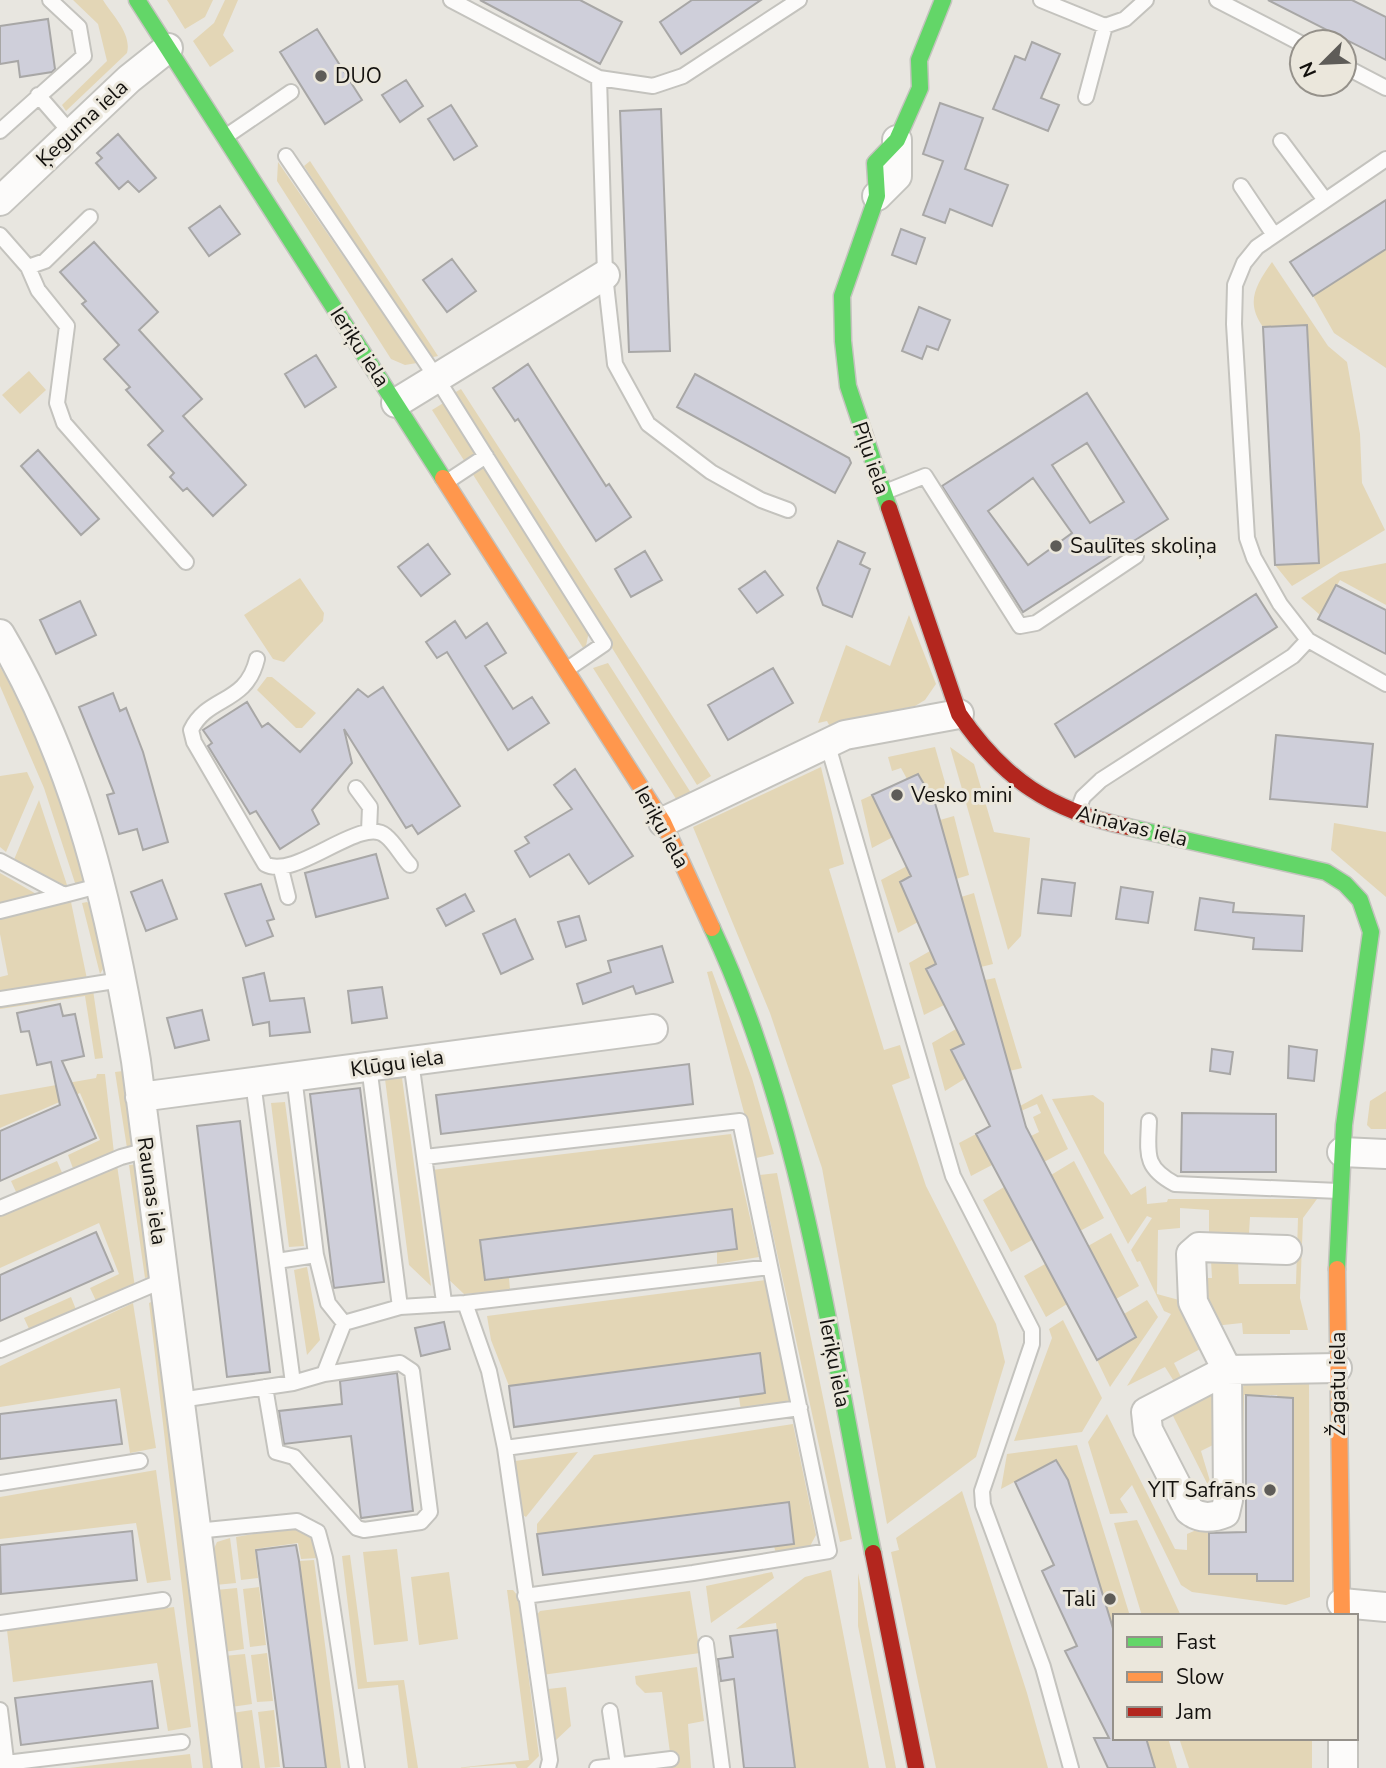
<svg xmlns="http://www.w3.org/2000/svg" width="1386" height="1768" font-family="'Nunito Sans',sans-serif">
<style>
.green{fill:#e3d6b6}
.building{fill:#cfcfda;stroke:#a8a7a6;stroke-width:2;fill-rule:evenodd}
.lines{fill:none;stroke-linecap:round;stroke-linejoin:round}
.lane-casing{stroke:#c4c3be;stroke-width:18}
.street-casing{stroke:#c4c3be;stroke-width:32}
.fast-casing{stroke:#c4c3be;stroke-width:19}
.slow-casing{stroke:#c4c3be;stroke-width:19}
.jam-casing{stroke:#c4c3be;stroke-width:19}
.lane{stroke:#fcfbfa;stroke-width:14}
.street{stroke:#fcfbfa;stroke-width:28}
.fast{stroke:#63d668;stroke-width:16}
.slow{stroke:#ff974d;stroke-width:16}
.jam{stroke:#b3261e;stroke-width:16}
.poi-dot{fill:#5e5c58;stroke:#ebe7dc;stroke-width:2.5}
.labels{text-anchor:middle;stroke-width:6;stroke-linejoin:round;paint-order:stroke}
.poi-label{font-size:21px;fill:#13110e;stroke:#ebe7dc;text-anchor:start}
.street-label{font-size:21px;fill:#13110e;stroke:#ebe7dc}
</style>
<rect width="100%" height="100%" fill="#e8e6e0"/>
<path class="green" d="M73 0H103C113 16 132 34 127 53L66 111 62 105 107 61 98 24Z
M167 0H213L205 17 185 29Z
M225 0H238L223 35 234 51 210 67 193 41 214 23Z
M310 161 438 356 429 358 304 166Z
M278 162 417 363 405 365 391 359 277 181Z
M1386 249V368L1334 333 1313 296Z
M1272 262 1328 346 1347 362 1360 434 1362 483 1385 530 1292 586 1275 565 1319 562 1307 325 1263 327C1245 302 1256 285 1272 262Z
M29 371 46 390 20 414 2 395Z
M461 389 711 776 697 785 454 393Z
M445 402 589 631 585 651 432 410Z
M1386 563V605L1340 580 1320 615 1301 598 1340 572Z
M300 578 324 613 323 621 284 662 273 659 244 615Z
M909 615 936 684 925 700 915 706 829 725 827 721 818 723 846 645 890 666Z
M608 663 693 796 678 802 593 668Z
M0 667C41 732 62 804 85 878L83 885 77 889 44 788 0 686Z
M267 677H272L316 713 302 728H296L257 690Z
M935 747 950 800 935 803 907 779 901 768 892 771 888 757Z
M950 747 974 764 994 832 1030 838 1021 936 1008 950Z
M821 767 844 864 829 869 884 1050 900 1045 910 1078 892 1085 926 1186 996 1324 1005 1362 976 1457 887 1524 822 1168 770 1013 693 827Z
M27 772 34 787 6 852 0 847V776Z
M872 795 893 837 872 848 861 800Z
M39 800 68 888 13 862Z
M954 816 969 875 956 879 940 820Z
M1334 823 1386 832V897L1331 850Z
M907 866 911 876 900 882 918 922 898 933 881 880Z
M0 873 38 895 0 906Z
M974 893 993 964 981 967 961 897Z
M71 902 87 979 0 991V977L8 975 0 934V916Z
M87 902 92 906 106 964 100 974 82 903Z
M930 951 937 963 927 969 944 1005 924 1015 909 963Z
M712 971 752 1078 774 1154 756 1158 707 972Z
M995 978 1022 1068 1009 1071 985 980Z
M93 990 103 1058 95 1059 85 996 0 1009V1005Z
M956 1029 964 1044 951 1050 966 1078 945 1091 932 1043Z
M123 1071 135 1147 127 1148 115 1072Z
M97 1074H105L114 1153 74 1171 68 1155 100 1140 80 1093 0 1128V1095L96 1078Z
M402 1078 431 1286 409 1265 385 1079Z
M1386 1091V1129H1371L1367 1125 1370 1101Z
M1042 1094 1068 1149 1044 1162 1031 1136 1039 1132 1033 1117 1041 1113 1037 1104 1021 1111 1020 1106Z
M1093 1095 1104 1103V1153L1131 1195 1146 1186 1147 1204 1167 1202 1168 1199H1317L1303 1218 1300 1298 1308 1330H1290V1334H1243L1242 1323 1214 1326 1205 1304 1203 1278H1212L1211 1261H1238L1239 1284H1296L1298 1218 1250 1217 1249 1233 1209 1232V1210L1180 1208V1228L1158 1230 1157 1294 1179 1300 1204 1347 1174 1363 1182 1379 1175 1383 1165 1367 1127 1386 1171 1314 1164 1311 1140 1261 1137 1262 1131 1250 1152 1218 1147 1216 1128 1244 1052 1099Z
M285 1102 304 1246 289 1247 271 1103Z
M731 1134 759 1257 717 1264V1252L737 1249 731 1209 481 1240 485 1280 509 1278 510 1290 464 1294 445 1276 432 1170Z
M976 1134 992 1165 971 1176 959 1143Z
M57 1161 63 1175 17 1194 11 1181Z
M1074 1161 1104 1218 1080 1231 1051 1175Z
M139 1164 153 1276 145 1278 129 1165Z
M117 1165 135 1287 97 1303 90 1288 119 1274 99 1223 0 1268V1215Z
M777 1173 852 1539 840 1542 760 1175Z
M1004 1187 1032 1240 1011 1252 983 1200Z
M1111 1233 1139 1286 1116 1299 1088 1246Z
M1045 1264 1067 1304 1046 1317 1024 1276Z
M307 1267 320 1340 307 1355 294 1270Z
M766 1280 792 1401 741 1411 739 1397 765 1393 759 1353 509 1386 491 1340 487 1316Z
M71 1297 77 1312 30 1331 24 1318Z
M159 1298 212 1768H203L149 1303Z
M1147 1300 1158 1317 1110 1387 1097 1360 1136 1337 1124 1314Z
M133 1303 156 1448 130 1453 120 1388 0 1407V1366Z
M1063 1320 1102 1398 1082 1432 1014 1441 1052 1338 1049 1329Z
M1309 1379 1310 1597 1286 1605 1192 1592 1181 1585 1132 1485 1120 1499 1128 1513 1110 1514 1088 1442 1107 1414 1175 1549 1187 1550V1534L1194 1531 1193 1527H1209L1210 1574H1257L1293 1581V1398H1278L1277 1395H1244L1243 1434H1241L1242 1388 1246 1383Z
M1215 1387V1444L1201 1451 1216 1501 1170 1410Z
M793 1424 816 1535 809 1548 776 1554 774 1546 537 1534V1524L594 1455Z
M1077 1445 1130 1616H1115V1635L1056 1460 1001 1489 1007 1454Z
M578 1452 526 1517 521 1514 515 1461Z
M156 1470 171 1580 147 1583 136 1523 0 1539V1497Z
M962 1491 1027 1693 1048 1768H936L891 1552 899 1550 896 1538Z
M1137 1520 1181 1616H1142L1114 1523Z
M294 1527 309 1532 317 1558 301 1559 298 1543 255 1549 258 1578 241 1580 236 1537Z
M230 1538 236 1583 215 1585 211 1555 217 1542Z
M397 1549 408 1641 374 1645 363 1552Z
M350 1555 367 1682 404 1680 418 1768H408L398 1685 358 1689 342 1556Z
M314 1560 341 1768H326L299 1561Z
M831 1570 869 1768H795L776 1623 736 1629 805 1577Z
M449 1572 458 1639 419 1645 411 1577Z
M772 1572 774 1578 711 1623 706 1586Z
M858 1573 896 1768H886L858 1626Z
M259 1587 266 1645 250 1647 243 1589Z
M237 1588 244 1649 224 1652 216 1590Z
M507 1590H513L518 1596 539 1756 527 1768H517L515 1764 456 1768 529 1760Z
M690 1591 700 1653 542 1675 535 1617 540 1611Z
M174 1607 191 1727 168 1731 157 1663 13 1682 7 1630Z
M267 1653 273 1701 257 1702 251 1655Z
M245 1654 252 1704 231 1707 224 1656Z
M697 1667 704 1721 688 1724 691 1768H672L662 1692 645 1693 636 1684 635 1676Z
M566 1687 571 1726 556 1740 548 1689Z
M252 1710 260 1768H239L232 1713Z
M274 1710 280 1767 265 1768 258 1712Z
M1146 1738H1168L1177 1768H1155Z
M1179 1738H1312V1768H1189Z
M190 1754 192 1768H69Z"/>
<path class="building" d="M480 0H580L622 22 600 64Z
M692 0H761L681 54 660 22Z
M1268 0H1352L1386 17V60Z
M48 19 55 69 52 72 20 77 18 61 0 64V26Z
M317 29 362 100 325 124 280 52Z
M1032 42 1060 54 1041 98 1059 105 1048 131 993 109 1015 56 1025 60Z
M406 80 423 106 400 122 382 95Z
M940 103 983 118 965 169 1008 185 992 226 950 209 945 223 923 215 943 161 923 154Z
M451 105 477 146 454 160 428 119Z
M661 109 670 351 629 352 620 111Z
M118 134 156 178 139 192 128 181 119 189 96 163 102 158 97 153Z
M1386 200V249L1313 296 1290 262Z
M220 206 240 234 209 256 189 228Z
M901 229 925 238 916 264 892 255Z
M94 242 158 312 139 330 202 399 183 416 246 485 213 516 187 488 183 491 170 477 174 473 148 445 163 431 126 390 130 387 104 359 119 345 82 304 86 301 60 272Z
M452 259 476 291 447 312 423 280Z
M919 307 950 320 938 350 927 346 922 359 902 351Z
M1307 325 1319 563 1275 565 1263 327Z
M316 355 336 387 305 407 285 374Z
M528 364 606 486 609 484 631 517 596 541 518 419 515 421 493 388Z
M695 374 849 458 851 463 835 493 677 407Z
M1087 393 1168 519 1023 612 942 486ZM1087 443 1124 502 1090 523 1052 465ZM1033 478 1072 533 1028 565 988 511Z
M38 450 99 519 81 535 21 466Z
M838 541 865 553 860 564 870 569 852 617 823 605 817 588Z
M428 544 450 574 421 596 398 567Z
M645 551 662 580 631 597 615 569Z
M765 571 783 595 757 613 739 589Z
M1336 585 1386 610V654L1318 619Z
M1256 594 1277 627 1075 757 1055 724Z
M80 601 96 635 56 654 40 620Z
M455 621 466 638 487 623 506 653 485 666 513 709 532 697 549 723 508 750 447 652 437 658 426 642Z
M773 668 793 703 728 740 708 705Z
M383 687 460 806 418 834 412 825 406 828 344 729 352 763 312 810 319 824 280 849 256 811 250 814 208 746 212 743 203 730 247 702 262 727 268 723 300 752 358 689 368 697Z
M113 693 120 711 126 708 143 752 168 842 143 850 137 829 119 834 107 795 114 793 79 707Z
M1276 735 1373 744 1367 807 1270 799Z
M575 769 633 856 589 884 569 854 530 877 515 851 529 843 525 837 572 809 554 785Z
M918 774 935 803 1026 1127 1136 1337 1097 1360 976 1134 990 1126 951 1050 964 1044 926 969 936 964 900 882 911 876 872 795Z
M376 854 388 898 316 917 305 873Z
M1042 879 1075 883 1071 916 1038 913Z
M162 880 177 919 146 931 131 892Z
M261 884 274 919 267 921 273 936 246 946 225 894Z
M1121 887 1153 892 1148 923 1116 919Z
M465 894 474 911 446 926 437 909Z
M1200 898 1234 903 1233 912 1304 916 1302 951 1253 949 1254 938 1195 930Z
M579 916 586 940 566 947 558 922Z
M515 919 533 959 501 974 483 934Z
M662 946 673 982 636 994 633 986 583 1004 577 984 611 972 608 961Z
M264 973 270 1001 304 998 310 1032 270 1036 269 1022 253 1025 243 978Z
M382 987 387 1018 352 1023 348 991Z
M60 1004 63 1016 75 1014 84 1056 62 1061 96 1138 0 1181V1131L60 1105 51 1062 37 1065 29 1031 21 1032 17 1013Z
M202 1010 209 1040 175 1048 167 1018Z
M1289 1046 1317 1050 1314 1081 1288 1078Z
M1212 1049 1233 1052 1230 1074 1210 1071Z
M689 1064 693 1104 441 1134 436 1095Z
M360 1088 384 1282 334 1288 310 1094Z
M1182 1113 1276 1114V1172H1181Z
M240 1121 270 1372 227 1377 197 1126Z
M732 1209 737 1249 485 1280 480 1240Z
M96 1232 113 1271 0 1321V1275Z
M444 1322 450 1349 421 1356 415 1328Z
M760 1353 765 1393 514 1427 509 1386Z
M397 1373 413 1511 361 1518 351 1436 284 1444 279 1411 342 1404 340 1381Z
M1246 1395 1293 1398V1581H1257V1574H1209V1533L1246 1532Z
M116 1400 122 1444 0 1459V1414Z
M1056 1460 1068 1480 1115 1635V1738H1146L1155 1768H1108L1094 1738H1109L1065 1651 1077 1646 1042 1571 1054 1565 1015 1482Z
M789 1502 794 1544 543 1575 537 1534Z
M132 1531 137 1580 1 1594 0 1545Z
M296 1545 299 1561 326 1768H284L256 1550Z
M777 1630 795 1768H744L734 1679 721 1681 718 1659 733 1657 730 1636Z
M152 1681 158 1728 21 1745 15 1698Z"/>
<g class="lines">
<defs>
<path id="lane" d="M451 0 599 78
M1041 0 1105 26 1125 19 1146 0
M1217 0 1302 44
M1344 66 1386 88
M38 95 71 133
M1086 97 1105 26
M0 131 84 56 79 27 50 0
M225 137 291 92
M1281 141 1325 200
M286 156 436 377 604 644 566 670
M1386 159 1257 247 1244 263 1235 285 1234 324 1247 538 1254 558 1280 604 1308 640 1386 684
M1241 186 1274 235
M0 235 28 267 38 290 67 326 57 403 64 423 186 562
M28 267 45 261 90 217
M448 481 486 456
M885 492 925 476 1020 626 1036 623 1136 556
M788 510 761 500 711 472 648 424 615 364 605 275 599 78 653 86 683 76 799 0
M257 659C246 705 208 695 191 730L194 742 265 864C296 881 362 814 386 836 395 843 402 857 410 865
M827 742 953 1176 1032 1330V1344L982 1491 983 1505 1043 1667 1071 1768
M356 788 370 807 369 831
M1077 813 1083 797 1101 780 1293 656 1308 640
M0 861 64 895 102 885
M281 869 288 897
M0 911 64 895
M0 999 121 980
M411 1061 444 1302
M369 1066 400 1307
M294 1076 316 1255 328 1303 344 1323
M253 1082 293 1383
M1149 1121C1148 1153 1143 1167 1175 1184L1339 1191
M425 1157 740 1121 829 1551 693 1573 525 1596
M0 1208 121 1157 147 1150
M277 1261 316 1255
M465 1303 489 1371 505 1448 550 1760 548 1768
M0 1350 164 1280
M265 1387 276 1452 294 1457 357 1528 364 1530 421 1522 430 1512 412 1371 400 1363 324 1374
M180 1400 293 1383 324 1374 344 1323 400 1307 465 1303 770 1267
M505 1448 800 1408
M0 1483 140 1461
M196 1531 297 1521 318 1532 325 1558 357 1768
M0 1623 163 1600
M706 1644 722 1768
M0 1710 7 1768
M610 1711 618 1765
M6 1763 182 1742
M597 1768 671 1759"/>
<path id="street" d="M877 196 897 176V140
M0 201 129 79 168 48
M396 403 605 275
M0 634C78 766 111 911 136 1061L227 1768
M663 822 845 735 959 714
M140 1097 653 1029
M1342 1152 1386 1154
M1287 1250 1199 1247 1191 1254 1193 1302 1227 1370 1228 1500 1225 1513C1213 1518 1199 1519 1189 1510L1148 1430 1146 1412 1227 1370 1337 1368
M1342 1603 1386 1607
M1343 1738V1768"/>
<path id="fast" d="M137 0 443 478
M889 508 848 386 843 341 842 296 877 196 875 163 897 140 920 88 919 60 943 0
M1128 827 1326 872 1345 884 1360 900 1371 932 1344 1125 1337 1269
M712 928C803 1123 830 1343 873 1553"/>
<path id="slow" d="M443 478 663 822 712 928
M1337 1269 1342 1616"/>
<path id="jam" d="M889 508 959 714C1003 779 1051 811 1128 827
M873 1553 916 1768"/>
</defs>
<use href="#lane" class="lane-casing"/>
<use href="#street" class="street-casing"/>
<use href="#fast" class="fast-casing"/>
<use href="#slow" class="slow-casing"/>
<use href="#jam" class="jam-casing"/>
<use href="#lane" class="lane"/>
<use href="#street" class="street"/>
<use href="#fast" class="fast"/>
<use href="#slow" class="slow"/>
<use href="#jam" class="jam"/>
</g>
<g class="poi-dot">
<circle cx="321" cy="76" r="7"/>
<circle cx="1056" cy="546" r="7"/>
<circle cx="897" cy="795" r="7"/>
<circle cx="1270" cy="1490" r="7"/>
<circle cx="1110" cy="1599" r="7"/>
</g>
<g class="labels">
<g class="poi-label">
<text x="335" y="83">DUO</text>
<text x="1070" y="553">Saulītes skoliņa</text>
<text x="911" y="802">Vesko mini</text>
<text x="1256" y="1497" text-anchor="end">YIT Safrāns</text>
<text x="1096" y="1606" text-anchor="end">Tali</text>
</g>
<g class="street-label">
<text transform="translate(82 123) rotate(-43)" y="7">Ķeguma iela</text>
<text transform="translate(360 347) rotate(57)" y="7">Ieriķu iela</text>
<text transform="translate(871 458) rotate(71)" y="7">Pīļu iela</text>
<text transform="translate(1132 826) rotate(14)" y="7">Ainavas iela</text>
<text transform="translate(662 827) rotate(61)" y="7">Ieriķu iela</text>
<text transform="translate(397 1063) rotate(-8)" y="7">Klūgu iela</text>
<text transform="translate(152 1191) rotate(82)" y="7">Raunas iela</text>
<text transform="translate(835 1363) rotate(79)" y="7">Ieriķu iela</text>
<text transform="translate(1338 1384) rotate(-90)" y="7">Žagatu iela</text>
</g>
</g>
<rect x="1113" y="1614" width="245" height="126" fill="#ebe7dc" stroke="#95918a" stroke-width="2"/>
<rect x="1127" y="1637" width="35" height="10" fill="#63d668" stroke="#95918a" stroke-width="2"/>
<text x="1176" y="1649" font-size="21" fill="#13110e">Fast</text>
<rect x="1127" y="1672" width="35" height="10" fill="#ff974d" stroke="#95918a" stroke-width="2"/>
<text x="1176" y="1684" font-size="21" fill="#13110e">Slow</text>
<rect x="1127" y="1707" width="35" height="10" fill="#b3261e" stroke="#95918a" stroke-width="2"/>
<text x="1176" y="1719" font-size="21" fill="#13110e">Jam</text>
<g transform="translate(1323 63) rotate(246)"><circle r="33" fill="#ebe7dc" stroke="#95918a" stroke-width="2"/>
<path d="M0-5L12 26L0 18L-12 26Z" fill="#5e5c58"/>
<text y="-10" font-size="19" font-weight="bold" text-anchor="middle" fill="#13110e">N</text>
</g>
</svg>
